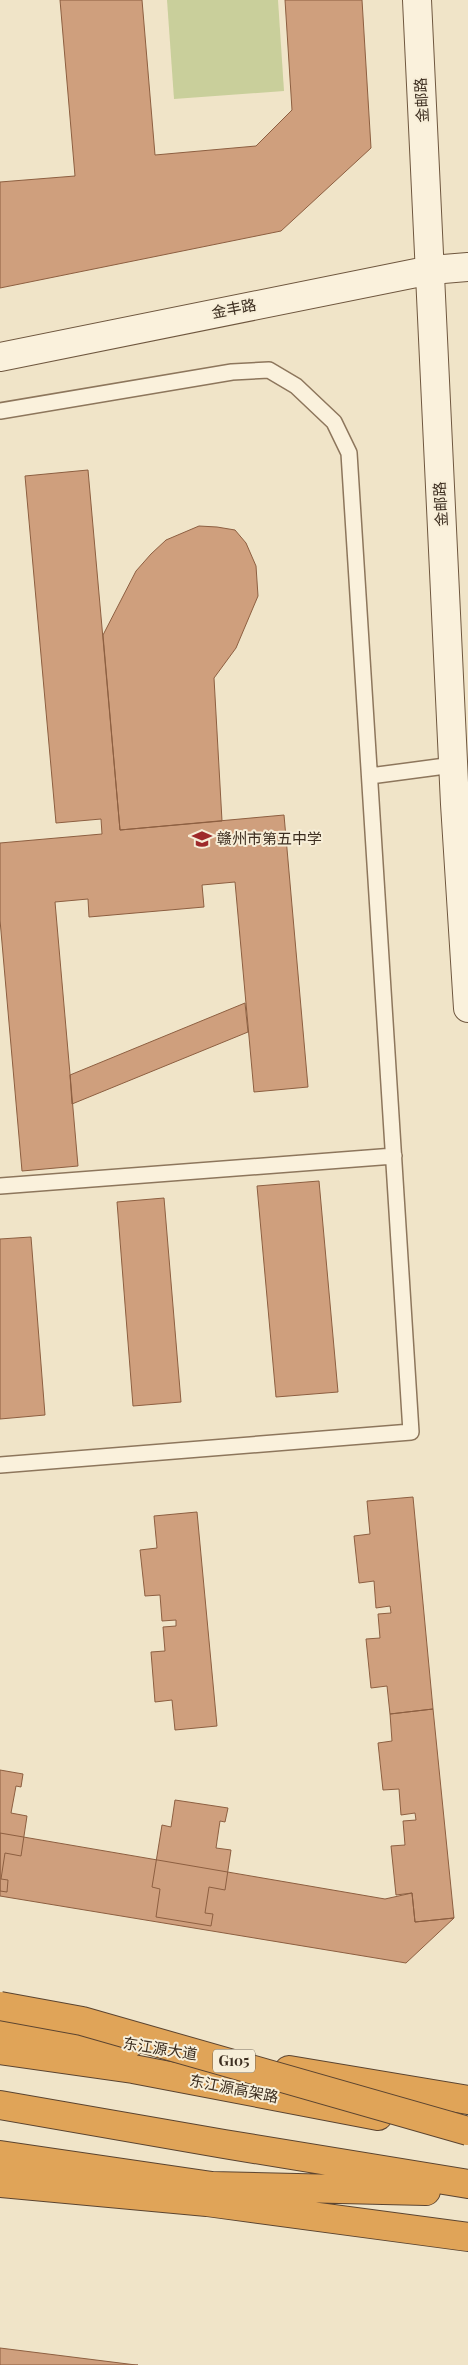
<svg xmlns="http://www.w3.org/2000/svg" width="468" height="2365" font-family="'Playfair Display','Noto Sans SC',serif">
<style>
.green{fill:#c9cf9b}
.building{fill:#cf9f7d;stroke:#8d5f41}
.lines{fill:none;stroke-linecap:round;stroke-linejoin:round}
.lane-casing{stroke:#8d765c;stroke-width:18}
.secondary-casing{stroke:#6f573f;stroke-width:30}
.highway-casing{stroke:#5b4430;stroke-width:30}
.lane{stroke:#faf1dc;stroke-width:15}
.secondary{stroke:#faf1dc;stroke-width:28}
.highway{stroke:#e0a458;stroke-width:28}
.highway-bridge-casing{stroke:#5b4430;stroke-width:30;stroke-linecap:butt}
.highway-bridge{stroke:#e0a458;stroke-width:28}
.labels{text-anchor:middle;stroke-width:4;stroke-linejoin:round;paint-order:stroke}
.shield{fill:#f7eed8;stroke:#756857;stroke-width:1}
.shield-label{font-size:14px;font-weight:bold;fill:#3d2e20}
.street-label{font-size:15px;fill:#3d2e20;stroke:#f7eed8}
.poi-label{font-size:15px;fill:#3d2e20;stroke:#f7eed8;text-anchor:start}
</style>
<rect width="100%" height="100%" fill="#f0e4c8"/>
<path class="green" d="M167 0H278L284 91 174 99Z"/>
<path class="building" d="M60 0H142L155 155 256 146 292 110 285 0H362L371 148 281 231 0 288V182L75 176Z
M88 470 120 830 284 815 308 1087 254 1092 235 882 202 885 204 907 89 917 88 899 55 902 78 1166 22 1171 0 920V843L102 834 101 819 56 823 25 476Z
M199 526 217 527 235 530 246 543 256 566 258 596 236 648 214 678 222 821 120 830 103 635 136 571 151 554 166 540Z
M245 1003 248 1032 72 1104 70 1075Z
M319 1181 338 1392 276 1397 257 1186Z
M164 1198 181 1402 133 1406 117 1202Z
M31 1237 45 1415 0 1419V1239Z
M413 1497 433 1709 390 1714 387 1686 371 1688 366 1639 380 1638 378 1614 391 1613 390 1606 376 1608 374 1581 359 1583 354 1536 370 1534 367 1501Z
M197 1512 217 1726 175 1730 172 1700 155 1702 151 1652 165 1651 163 1627 176 1626V1620L162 1621 160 1595 145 1596 140 1550 157 1548 154 1516Z
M433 1709 454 1918 415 1922 412 1893 396 1895 391 1846 405 1845 403 1821 416 1820 415 1813 401 1815 399 1789 383 1790 378 1743 392 1741 390 1714Z
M0 1770 23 1774 21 1787 16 1786 11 1813 27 1816 21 1856 5 1853 1 1879 8 1880 7 1892 0 1891Z
M175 1800 228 1808 225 1822 220 1821 216 1848 231 1850 225 1890 209 1887 205 1913 213 1914 211 1926 156 1917 160 1889 152 1887 162 1825 171 1827Z
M0 1833 385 1899 412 1893 415 1922 454 1918 406 1963 0 1896Z
M0 2348 136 2365H138H0Z"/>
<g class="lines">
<defs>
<path id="lane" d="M0 411 232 372 269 370 296 386 334 422 349 453 411 1432 0 1465
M370 776 453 765
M0 1186 394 1156"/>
<path id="secondary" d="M417 0 455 804 468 1008
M0 357 431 270 468 267"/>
<path id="highway" d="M0 2023 129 2044
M0 2050 133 2069 378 2116
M289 2070 468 2100
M0 2105 224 2144 468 2184
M0 2155 212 2186 426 2191
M0 2183 207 2202 468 2237"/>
</defs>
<use href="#lane" class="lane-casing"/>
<use href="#secondary" class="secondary-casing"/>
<use href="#highway" class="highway-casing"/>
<use href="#lane" class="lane"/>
<use href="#secondary" class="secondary"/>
<use href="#highway" class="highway"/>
<defs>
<path id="highway-bridge" d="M0 2006 82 2021 468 2131"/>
</defs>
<use href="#highway-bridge" class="highway-bridge-casing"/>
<use href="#highway-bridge" class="highway-bridge"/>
</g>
<defs>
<symbol id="school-bare" viewBox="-9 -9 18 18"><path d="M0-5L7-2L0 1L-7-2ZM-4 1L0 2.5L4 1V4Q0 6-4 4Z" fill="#9e2a2b" stroke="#f7eed8" stroke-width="2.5" paint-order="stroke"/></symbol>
</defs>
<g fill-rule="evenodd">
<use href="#school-bare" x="188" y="825" width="28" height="28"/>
</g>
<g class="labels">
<rect class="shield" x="213" y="2049.5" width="42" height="23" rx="4"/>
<g class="shield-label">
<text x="234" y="2066">G105</text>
</g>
<g class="street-label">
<text transform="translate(422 100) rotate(-93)" y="5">金邮路</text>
<text transform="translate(234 309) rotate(-11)" y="5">金丰路</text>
<text transform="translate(441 504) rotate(-93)" y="5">金邮路</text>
<text transform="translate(160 2049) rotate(9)" y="5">东江源大道</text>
<text transform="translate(234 2089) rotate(11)" y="5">东江源高架路</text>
</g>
<g class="poi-label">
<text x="217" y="844">赣州市第五中学</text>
</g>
</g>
</svg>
